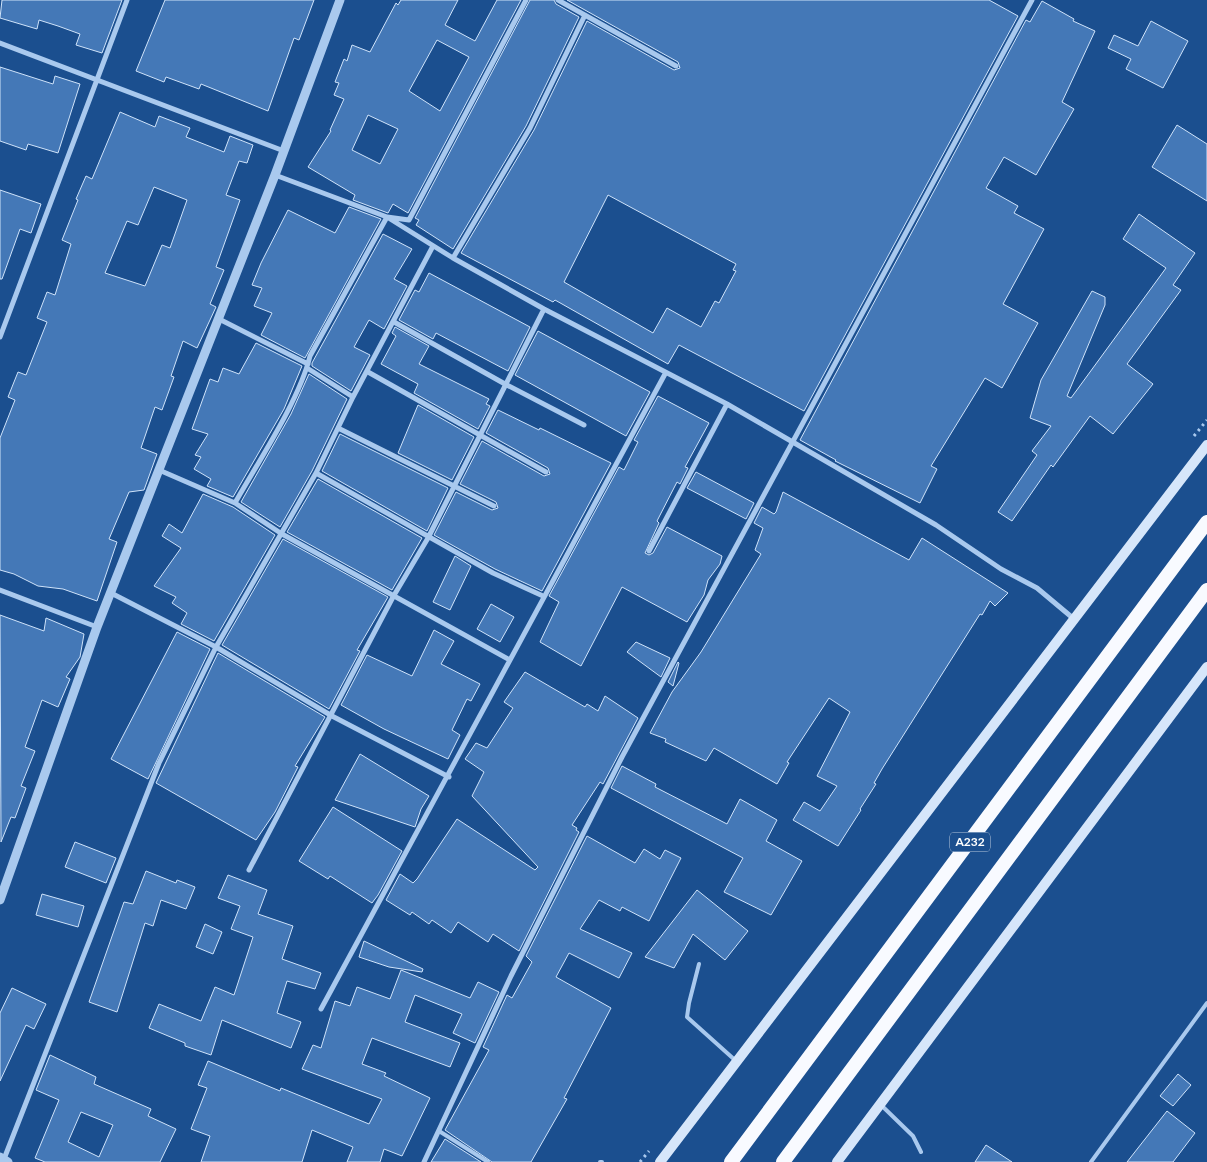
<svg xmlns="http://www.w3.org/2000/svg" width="1207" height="1162" font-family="Lato,sans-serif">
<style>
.building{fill:#4478b7;stroke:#cfe3fa;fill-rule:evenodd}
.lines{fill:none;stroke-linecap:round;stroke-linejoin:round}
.path{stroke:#a9c9ee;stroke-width:3;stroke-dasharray:2.5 4;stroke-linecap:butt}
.service{stroke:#a9c9ee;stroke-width:4}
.minor{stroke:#a9c9ee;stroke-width:5}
.tertiary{stroke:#a9c9ee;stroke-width:9}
.secondary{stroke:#d6e6fa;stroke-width:10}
.trunk{stroke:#f8faff;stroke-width:14}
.labels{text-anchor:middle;stroke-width:4;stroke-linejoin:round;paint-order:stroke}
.shield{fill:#1b4f8f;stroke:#bbcadd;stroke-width:1}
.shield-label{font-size:12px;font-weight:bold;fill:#fff}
</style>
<rect width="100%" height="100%" fill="#1b4f8f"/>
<path class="building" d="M2 0H122L102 53 76 45 80 34 58 26 39 20 37 29 0 18Z
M165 0H314L299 40 294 38 268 111 201 84 199 89 166 77 164 82 136 71Z
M401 0H458L445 25 475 41 497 0H521L408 213 393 204 388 213 353 200 355 195 308 167 331 131 330 130 344 99 334 95 339 83 335 82 344 59 347 61 352 45 370 52 396 3 398 5ZM437 40 469 57 440 111 409 91ZM368 115 398 129 380 164 352 150Z
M530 0H554L556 4 579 17 526 126 453 249 416 225 419 220 415 218Z
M567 0H989L1018 16 804 411 679 345 668 364 555 300 553 302 461 253 534 130 587 21 674 70 680 68 678 62ZM608 195 736 264 733 270 736 271 719 303 715 301 701 327 667 308 653 333 564 282Z
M1042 1 1074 19 1073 21 1095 31 1062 102 1074 109 1036 175 1004 157 986 188 1018 206 1014 213 1044 229 1003 304 1038 323 1002 388 985 378 931 466 937 469 920 503 835 461 836 460 800 440 1026 20 1030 22Z
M1151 21 1188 41 1163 88 1126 69 1131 59 1108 48 1114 35 1138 46Z
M0 67 53 84 55 76 80 84 58 153 28 144 26 150 0 141Z
M120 112 155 127 159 116 190 128 186 137 224 152 230 136 253 145 247 163 239 161 226 195 240 200 216 267 224 270 210 304 216 307 197 348 183 341 171 376 174 377 162 410 155 407 141 448 157 454 144 490 129 492 109 539 117 542 97 601 63 589 38 586 14 574 0 570V438L15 400 8 397 18 372 26 375 47 322 37 318 47 292 55 295 71 244 62 240 78 200 76 199 86 176 92 179ZM154 187 187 200 170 248 162 245 145 286 105 273 127 221 138 225Z
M1177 125 1207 144V201L1152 167Z
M0 190 41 204 31 233 20 229 2 279H0Z
M349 207 381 219 305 358 261 335 272 313 254 306 262 288 252 285 261 263 288 210 335 233Z
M1139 214 1195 253 1173 285 1181 290 1127 364 1153 384 1113 434 1090 416 1053 467 1051 465 1012 521 998 512 1037 455 1032 451 1051 426 1030 418 1041 380 1092 291 1105 297V305L1067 396 1071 398 1166 268 1123 239Z
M383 234 412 249 394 279 407 286 384 329 369 320 354 347 370 355 351 391 312 366V363Z
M429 273 530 327 508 371 436 333 433 339 399 320 415 290 419 292Z
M395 327 429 346 419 364 489 399 486 404 490 406 478 429 414 393 418 384 381 364 396 336 392 333Z
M538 331 650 392 626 436 515 375Z
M256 343 302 366 284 409 233 497 207 486 211 479 194 469 201 457 195 455 208 434 192 429 210 379 218 382 223 368 239 374Z
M309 374 347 399 312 471 280 527 241 502 291 414Z
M658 396 709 423 685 467 688 468 680 484 677 482 657 521 659 523 645 553 649 555 653 553 667 527 722 556 720 564 708 580 704 595 687 622 622 587 581 666 540 642 559 602 549 596 619 467 624 470 638 442 634 440Z
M418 405 474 437 452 480 398 453Z
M498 410 539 430 540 428 611 463 542 591 495 569 434 535 456 492 492 510 498 508 496 502 460 484 482 441 544 476 550 474 548 468 486 433Z
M340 434 448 488 427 531 322 471Z
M696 472 754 503 746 519 687 488Z
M318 479 422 538 392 590 287 532Z
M783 492 909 560 922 538 1008 593 995 606 990 601 982 615 980 614 882 769 874 783 876 784 860 809 861 810 838 846 793 820 804 802 820 811 837 786 817 776 850 712 829 698 787 762 789 763 777 784 714 748 706 761 665 742 666 739 650 733 672 692 701 652 761 554 755 550 763 528 754 523 762 507 774 514 776 512Z
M203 494 233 507 275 535 214 641 181 624 187 613 172 603 176 597 154 586 181 548 162 536 169 524 182 533Z
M283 539 388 597 357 650 360 651 329 709 222 645Z
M455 556 471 566 450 610 433 602Z
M491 604 514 617 500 642 477 629Z
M0 615 44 631 46 618 84 634 80 657 66 677 70 679 58 707 42 700 25 747 35 751 21 786 26 788 15 818 11 817 1 842Z
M434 630 454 641 441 664 480 684 471 701 467 699 452 730 460 735 448 759 384 729 341 705 367 655 412 676Z
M177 632 210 649 148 779 111 759Z
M636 642 670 658 661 677 627 652Z
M218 653 325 717 295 766 298 767 275 812 256 840 156 783Z
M678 662 679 663 673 686 668 682Z
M525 672 585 707 587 704 598 711 605 696 638 718 603 784 600 782 572 825 577 828 576 830 579 832 519 951 493 934 488 942 458 922 451 933 432 920 429 924 412 912 410 915 386 900 400 874 413 883 417 879 457 819 535 870 538 867 472 796 484 772 465 759 476 743 487 748 513 708 504 702Z
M360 754 429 796 421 809 415 827 335 800Z
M622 766 656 784 655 787 727 824 740 799 777 820 766 841 802 861 771 915 724 892 743 858 611 788Z
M333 807 402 851 378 895 372 903 330 876 328 879 299 861Z
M587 836 635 863 644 849 660 859 665 850 681 858 649 921 622 907 620 911 599 900 580 929 632 953 619 978 569 953 556 977 611 1008 564 1098 567 1099 531 1162H492L445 1130 489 1050 483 1047 507 995 512 998 532 962 526 956Z
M75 842 116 858 106 883 65 867Z
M146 871 176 883 177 880 195 887 186 909 161 900 153 926 145 923 117 1012 89 1002 124 902 133 904Z
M228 875 267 890 258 914 293 926 282 959 321 973 315 989 287 981 277 1013 301 1022 291 1048 222 1020 211 1055 185 1046V1043L149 1028 159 1004 201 1021 215 987 234 995 253 937 231 929 240 906 218 898Z
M697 890 748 931 725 960 693 934 674 968 645 957Z
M42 894 84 906 78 927 36 915Z
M205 924 222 932 213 954 196 947Z
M364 941 423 969 422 972 389 967 359 957Z
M401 970 470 998 478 982 499 992 475 1043 453 1033 462 1014 415 995 405 1022 460 1043 450 1067 372 1038 362 1064 386 1073 384 1076 430 1098 402 1156 384 1149 380 1162H347L353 1147 312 1130 302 1162H201L210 1136 191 1129 207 1088 198 1085 208 1061 280 1091 281 1088 369 1124 382 1099 302 1069 313 1045 321 1048 335 1001 350 1006 357 987 390 999Z
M12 988 46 1004 34 1029 26 1025 0 1081V1013Z
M50 1055 96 1077 94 1084 151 1109 148 1116 176 1129 160 1162H45L35 1158 59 1100 36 1090ZM81 1112 113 1125 99 1157 68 1142Z
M1178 1074 1191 1085 1173 1106 1160 1096Z
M1167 1111 1195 1133 1173 1162H1127Z
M445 1139 481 1162H431Z
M986 1145 1012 1162H975Z"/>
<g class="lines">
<path class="path" d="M1194 436 1207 420
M640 1162 649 1151"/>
<path class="service" d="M699 964 689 1003 687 1017 736 1061
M881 1105 913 1136 921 1152
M439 1131 488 1162
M600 1162H602
M1091 1162 1207 1003"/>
<path class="minor" d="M558 0 676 66
M0 43 284 151
M275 175 387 217 453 258 544 309 727 404 936 525 1001 569 1037 588 1074 619
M453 258 530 128 585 15
M219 319 308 364
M394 322 505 384 584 425
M0 337 127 0
M307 368 353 397
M368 372 546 472
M338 428 494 506
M159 470 235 503 282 534 510 660
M316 473 493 573 543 596
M235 503C258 462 299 401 310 356L387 217 409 220 526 0
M649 551 727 404
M0 590 97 627
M111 593 216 647 332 716 449 777
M249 870 393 597 428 538 544 309
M321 1009C437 798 549 585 665 374
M4 1159 159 763 216 647 316 473 353 397 433 246
M424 1162 511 976 622 757 1032 0"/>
<path class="tertiary" d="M0 900 97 627 275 175 340 0
M0 1157 8 1162"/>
<path class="secondary" d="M660 1162 1207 445
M837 1162 1207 667"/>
<path class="trunk" d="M731 1162 1207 522
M783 1162 1207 590"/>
</g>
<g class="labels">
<rect class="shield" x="950" y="832.5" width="40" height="19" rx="4"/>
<g class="shield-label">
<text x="970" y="846">A232</text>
</g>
</g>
</svg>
